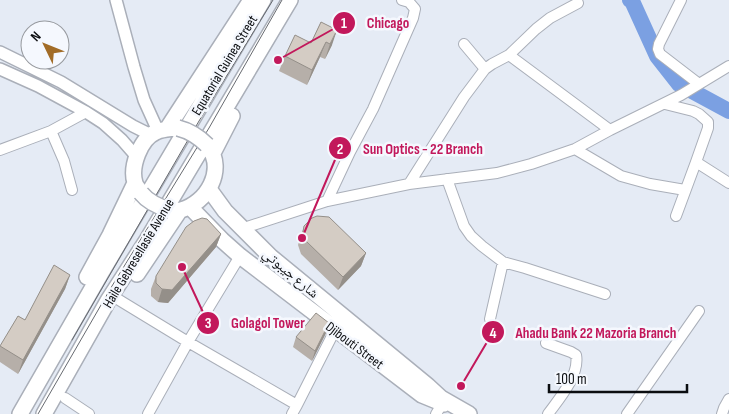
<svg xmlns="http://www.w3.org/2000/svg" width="729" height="414" font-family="'Sofia Sans Condensed','Noto Naskh Arabic',sans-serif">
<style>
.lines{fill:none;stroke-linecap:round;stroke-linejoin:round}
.river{stroke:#7ba0e2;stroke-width:16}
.minor-casing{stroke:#aaafb9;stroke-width:12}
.tertiary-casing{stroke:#aaafb9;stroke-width:14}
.primary-casing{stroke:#aaafb9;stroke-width:18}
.minor{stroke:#fff;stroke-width:10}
.tertiary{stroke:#fff;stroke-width:11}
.primary{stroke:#fff;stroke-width:15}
.tram{stroke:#676a70;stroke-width:1}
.primary-bridge-casing{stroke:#aaafb9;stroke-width:18;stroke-linecap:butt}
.primary-bridge{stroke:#fff;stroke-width:15}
.wall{fill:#b6afa9}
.shaded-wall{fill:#948f89}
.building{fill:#d4ccc4;stroke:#948f89}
.labels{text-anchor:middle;stroke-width:5;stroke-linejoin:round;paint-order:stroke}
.street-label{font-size:14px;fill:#0b0d10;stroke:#f5f8fe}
.leader{fill:none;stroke:#c2185b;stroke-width:2}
.callout-dot{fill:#c2185b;stroke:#f5f8fe;stroke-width:2}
.mark-label{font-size:15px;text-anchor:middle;font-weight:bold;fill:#fff}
.callout-label{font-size:15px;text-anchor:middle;font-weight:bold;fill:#c2185b;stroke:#f5f8fe;stroke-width:5;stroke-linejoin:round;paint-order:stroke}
</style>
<rect width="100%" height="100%" fill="#e5ebf5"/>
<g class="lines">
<path class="river" d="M630 0 632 1 657 56 679 84 729 111"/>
<defs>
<path id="minor" d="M681 0 659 44 658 49 660 54 699 84
M464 44 485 69
M509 55 610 130
M665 104 693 111 699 114 708 122V128L696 162
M51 131 64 161 72 190
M575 149 621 176 650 184 685 190
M0 150 51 131 86 112
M447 179 464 226 471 236 482 246 503 262 525 268 605 294
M409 184 464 97 485 69 492 64 509 55 536 29 550 18 578 3
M327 201 350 152 373 109 413 18 415 9 409 2 402 0
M676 216 696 162 729 183
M241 229 327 201 409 184 497 173 531 164 575 149 610 130 681 95 729 66
M119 300 188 342 297 405 292 414
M490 319 503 262
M546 343 571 352 576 355C580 375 559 399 548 414
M65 398 89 414
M297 405 335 330
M148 414 188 342 240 256
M436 414 442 404
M627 414 699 311
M722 414 724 408 729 399"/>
<path id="tertiary" d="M116 0 134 67 144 100 158 131
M0 52 61 82 133 126 151 135
M0 69 38 86 86 112 103 123 122 140 136 156"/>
<path id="primary" d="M167 129 251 0
M213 153 232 116
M209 189 225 211 271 257 428 386 441 398 469 414
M139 190C138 188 136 186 135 183 130 167 140 139 156 132 162 129 169 129 176 128
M190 207 222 240 240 256 422 395 444 404
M181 210C207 203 226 170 208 146
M137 274 180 210
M87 277 110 235 135 183
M20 414 101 273 263 0
M44 414 109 299 147 240 290 0"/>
</defs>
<use href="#minor" class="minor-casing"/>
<use href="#tertiary" class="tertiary-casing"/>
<use href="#primary" class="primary-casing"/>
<use href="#minor" class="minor"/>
<use href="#tertiary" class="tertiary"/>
<use href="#primary" class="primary"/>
<path class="tram" d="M72 340 199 121 273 0
M38 414 112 286 209 128 282 0"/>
<defs>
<path id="primary-bridge" d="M178 128C190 131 198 136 207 145
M141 193C149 203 159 207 170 210"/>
</defs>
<use href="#primary-bridge" class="primary-bridge-casing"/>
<use href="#primary-bridge" class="primary-bridge"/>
</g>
<path class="wall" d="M321 22 332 45 325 59 320 57 307 85 279 71 285 56 311 43Z
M304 226 366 253 361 266 338 290 301 254 298 245Z
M221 234 216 247 168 303 158 302 151 296V289L156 276Z
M70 275 65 289 18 374 0 362V347L18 316 25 320Z
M329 323 326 333 312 361 293 347 296 337Z"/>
<path class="shaded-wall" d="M337 30 332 45 325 59 330 44Z
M326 42 320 57 307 85 312 70Z
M221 234 216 247 168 303 158 302 162 289Z
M366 253 361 266 338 290 343 277Z
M70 275 65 289 18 374 23 360Z
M329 323 326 333 312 361 315 351Z"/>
<path class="building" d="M321 22 337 30 330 44 326 42 312 70 285 56 295 35 311 43Z
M317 216 329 217 366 253 343 277 306 241 303 232 304 226 312 218Z
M202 218 207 219 221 234 172 290 162 289 156 283V276L186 227 194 221Z
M54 265 70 275 23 360 0 346 18 316 25 320Z
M316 313 329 323 315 351 296 337Z"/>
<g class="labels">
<g class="street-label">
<text transform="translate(224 65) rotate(-59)" y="5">Equatorial Guinea Street</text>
<text transform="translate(138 253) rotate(-59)" y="5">Haile Gebresellasie Avenue</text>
<text transform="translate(291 273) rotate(40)" y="5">شارع جيبوتي</text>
<text transform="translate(355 345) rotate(37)" y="5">Djibouti Street</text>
</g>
</g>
<path class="leader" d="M278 60L344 23M302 238L340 148M182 267L208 323M461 386L493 332"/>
<g class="callout-dot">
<circle cx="278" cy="60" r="5"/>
<circle cx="302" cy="238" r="5"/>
<circle cx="182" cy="267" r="5"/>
<circle cx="461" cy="386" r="5"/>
<circle cx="344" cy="23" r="12"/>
<circle cx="340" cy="148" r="12"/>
<circle cx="208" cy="323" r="12"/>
<circle cx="493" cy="332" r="12"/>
</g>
<g class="mark-label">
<text x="344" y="28">1</text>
<text x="340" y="154">2</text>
<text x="208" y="328">3</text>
<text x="493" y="338">4</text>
</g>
<g class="callout-label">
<text x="388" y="28">Chicago</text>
<text x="423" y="154">Sun Optics - 22 Branch</text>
<text x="268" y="328">Golagol Tower</text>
<text x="596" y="338">Ahadu Bank 22 Mazoria Branch</text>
</g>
<g transform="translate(45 45) rotate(313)"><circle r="24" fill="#f5f8fe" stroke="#979a9f"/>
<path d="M0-4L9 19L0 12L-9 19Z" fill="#a26c27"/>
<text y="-8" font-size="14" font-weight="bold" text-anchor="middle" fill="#0b0d10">N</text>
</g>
<path d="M549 384v8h138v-8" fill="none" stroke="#0b0d10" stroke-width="2.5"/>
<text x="556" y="384" font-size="15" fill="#0b0d10" stroke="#f5f8fe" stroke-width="4" paint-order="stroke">100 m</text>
</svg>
